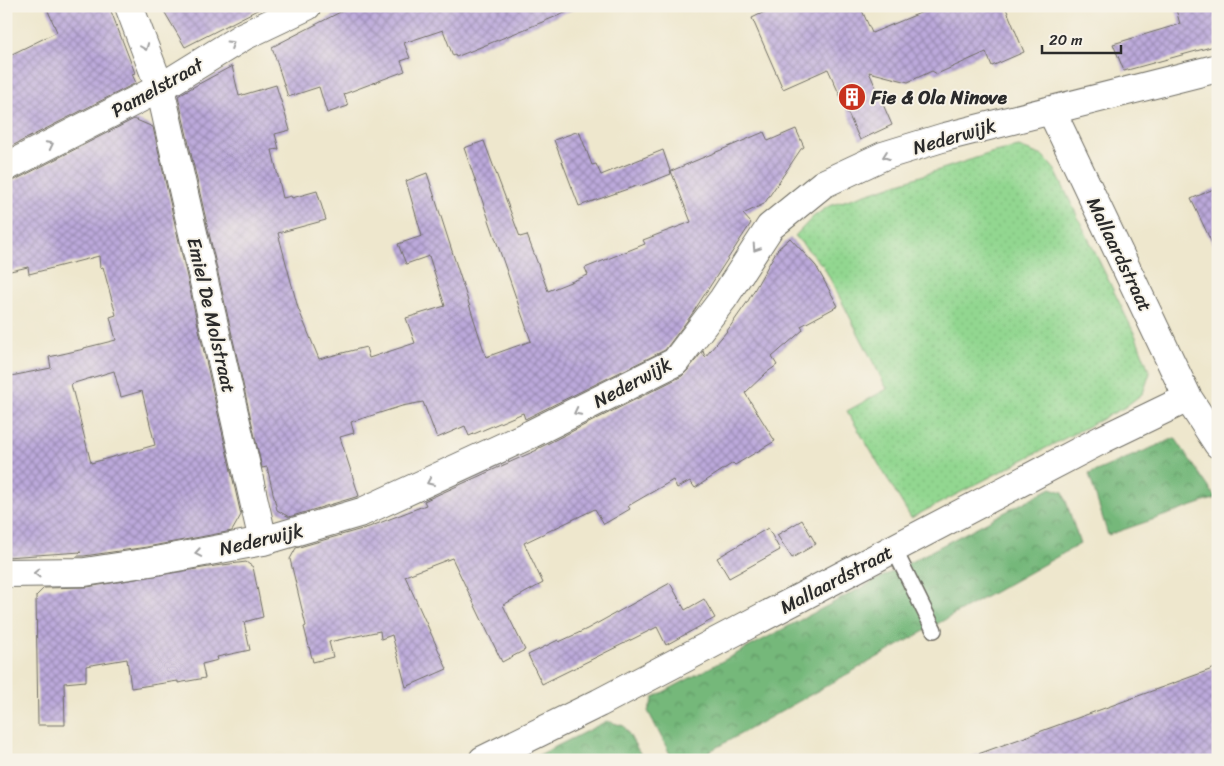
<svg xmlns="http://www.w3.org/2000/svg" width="1224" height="766" font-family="Sriracha,sans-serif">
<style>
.green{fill:url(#green-dots);stroke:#5e815e}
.forest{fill:url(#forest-crowns);stroke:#507252}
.building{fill:url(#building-cross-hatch);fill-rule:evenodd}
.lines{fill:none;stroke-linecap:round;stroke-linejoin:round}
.service-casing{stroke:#6f6d64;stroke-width:18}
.minor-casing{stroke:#6f6d64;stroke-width:30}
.service{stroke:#fff;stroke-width:15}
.minor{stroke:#fff;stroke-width:28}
.oneway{stroke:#a0a0a0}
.labels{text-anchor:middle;stroke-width:4;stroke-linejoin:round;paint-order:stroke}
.street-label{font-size:19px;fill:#2b2b2b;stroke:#f7f3e8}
.poi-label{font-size:19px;font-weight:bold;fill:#2b2b2b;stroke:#f7f3e8;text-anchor:start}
</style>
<defs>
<pattern id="green-dots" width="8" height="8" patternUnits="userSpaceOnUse" patternTransform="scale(1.25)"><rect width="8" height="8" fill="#92d790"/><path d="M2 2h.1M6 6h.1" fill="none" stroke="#7eb97c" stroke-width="1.8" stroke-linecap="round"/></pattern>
<pattern id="forest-crowns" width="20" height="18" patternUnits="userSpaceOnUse" patternTransform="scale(1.25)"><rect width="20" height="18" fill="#75b87a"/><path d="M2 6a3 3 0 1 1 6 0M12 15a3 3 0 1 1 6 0" fill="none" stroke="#609664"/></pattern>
<pattern id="building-cross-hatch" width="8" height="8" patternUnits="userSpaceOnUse" patternTransform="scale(1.25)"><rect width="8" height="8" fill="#bca9db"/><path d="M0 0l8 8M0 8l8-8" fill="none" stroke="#998ab2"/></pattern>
</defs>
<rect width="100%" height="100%" fill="#f7f3e8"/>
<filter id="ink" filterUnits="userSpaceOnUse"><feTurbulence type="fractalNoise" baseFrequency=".02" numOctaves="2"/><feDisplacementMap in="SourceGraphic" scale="10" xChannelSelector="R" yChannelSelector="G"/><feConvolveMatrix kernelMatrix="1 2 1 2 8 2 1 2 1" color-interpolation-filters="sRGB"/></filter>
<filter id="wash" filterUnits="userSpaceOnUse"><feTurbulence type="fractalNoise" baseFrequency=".0096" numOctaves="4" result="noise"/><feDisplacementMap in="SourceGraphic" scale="20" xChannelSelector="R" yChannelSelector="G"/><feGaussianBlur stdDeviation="1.12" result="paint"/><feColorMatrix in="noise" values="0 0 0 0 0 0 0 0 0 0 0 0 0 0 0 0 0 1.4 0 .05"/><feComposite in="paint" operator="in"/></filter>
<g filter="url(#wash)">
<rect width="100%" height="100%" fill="#eee7cd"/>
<path class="green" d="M1019 147 1043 156 1055 170 1136 337 1150 373 1143 393 1125 407 911 518 847 411 887 389 824 267 795 236 813 217 829 206 994 152Z"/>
<path class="forest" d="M1175 438 1216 498 1108 535 1089 474Z
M1051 488 1063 492 1080 544 694 760H673L648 711 654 697Z
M607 721 624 726 644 760H536L537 756Z"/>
<g id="blocks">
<path class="building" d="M46 6H109L135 73 132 74 136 83 6 149V57L57 32Z
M161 6H265L185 47Z
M352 6H577V8L456 57 455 55 453 56 443 30 404 43 410 58 401 61 405 71 344 94 348 106 327 113 319 87 288 97 272 47Z
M777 6H860L872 33 937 6H1005L1024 52 992 66 986 52 937 74 932 71 908 82 869 72 892 125 860 140 828 69 783 89 752 18Z
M1175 6H1218V45L1124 71 1113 44 1180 24Z
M232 66 239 96 276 85 290 130 275 134 279 149 272 150 283 198 291 196 292 198 317 191 326 220 278 233 298 308 319 359 366 347 369 358 415 343 406 318 445 306 429 256 406 264 398 244 422 236 406 181 427 173 486 357 531 341 464 148 484 141 520 237 527 235 548 291 588 275 585 268 645 244 643 240 691 222 671 171 764 132 768 141 796 129 804 147 801 149 764 204 743 214 751 223 690 317 665 350 525 419 523 413 469 436 465 426 437 438 423 402 402 406 351 422 354 433 340 437 359 496 289 517 277 510 267 467 262 468 178 96 184 92Z
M134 119 153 127 241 515 232 531 147 547 84 556H77L81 552 6 557V377L51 368 49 357 84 349V348L116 340 110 317 116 315 103 267 100 268 99 256 29 274 28 267 6 272V182L13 181ZM114 371 121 397 142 391 155 445 91 463 71 384Z
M579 131 592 165 596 164 601 175 663 150 671 174 640 186 639 185 579 206 554 140Z
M1218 187V256L1191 199Z
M790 238 816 266 838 306 801 326 803 330 772 357 777 365 766 373 745 393 775 441 735 465 733 463 695 488 690 481 677 488 673 480 628 506 630 509 604 524 595 509 524 543 543 583 503 605 525 650 502 662 452 558 405 576 447 669 406 687 392 635 381 639 380 631 329 642 333 657 313 662 304 627 306 626 290 559 296 548 369 527 426 505 424 501 537 450V449L682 376 687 371 703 351 705 357 727 331 748 301 777 250Z
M802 520 816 544 792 558 777 535Z
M768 528 780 550 729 578 717 558Z
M246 562 253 567 263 617 244 622 250 650 217 657 218 660 202 664 205 678 178 683V681L131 688 127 659 86 666V681L64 683 65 725H38L36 596 44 588 87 587 215 566Z
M670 583 685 610 704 599 715 618 666 645 657 627 542 684 528 655 558 640 559 642 587 629Z
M1218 667V760H971L970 757Z"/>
</g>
</g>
<g filter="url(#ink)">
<use href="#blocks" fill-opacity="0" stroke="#6f6d64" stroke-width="1"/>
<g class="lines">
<defs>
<path id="service" d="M894 549 934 630"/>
<path id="minor" d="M129 6 160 88 263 541
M6 167 160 88 244 36 307 6
M1188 398 1218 444
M6 573 85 572 150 562 263 541 362 512 531 434 675 362 723 299 770 227 823 184 883 156 945 137 1218 68
M483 760 599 703 1103 439 1188 398 1051 110"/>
</defs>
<use href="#service" class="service-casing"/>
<use href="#minor" class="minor-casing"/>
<use href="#service" class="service"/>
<use href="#minor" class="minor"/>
</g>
<defs><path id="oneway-chevron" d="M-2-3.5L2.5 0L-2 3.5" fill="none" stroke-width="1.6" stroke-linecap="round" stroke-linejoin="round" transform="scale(1.25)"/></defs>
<g class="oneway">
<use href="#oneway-chevron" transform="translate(231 44) rotate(-32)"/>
<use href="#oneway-chevron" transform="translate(145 47) rotate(69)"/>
<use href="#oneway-chevron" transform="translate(50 145) rotate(-27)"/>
<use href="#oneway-chevron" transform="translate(886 156) rotate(160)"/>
<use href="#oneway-chevron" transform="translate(756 248) rotate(123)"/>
<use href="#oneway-chevron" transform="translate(577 412) rotate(153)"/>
<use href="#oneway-chevron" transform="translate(430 482) rotate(156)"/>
<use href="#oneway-chevron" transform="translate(198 553) rotate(170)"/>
<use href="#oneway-chevron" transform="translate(37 573) rotate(179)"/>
</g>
</g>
<defs>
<symbol id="building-disc" viewBox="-11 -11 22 22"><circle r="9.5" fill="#c8321e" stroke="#f7f3e8"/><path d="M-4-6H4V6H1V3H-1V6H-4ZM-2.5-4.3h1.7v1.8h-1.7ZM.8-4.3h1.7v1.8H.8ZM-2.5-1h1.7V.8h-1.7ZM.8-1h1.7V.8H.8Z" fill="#fff"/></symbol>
</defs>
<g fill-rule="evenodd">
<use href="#building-disc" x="836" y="81" width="32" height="32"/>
</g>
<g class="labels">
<g class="street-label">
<text transform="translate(157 87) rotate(-29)" y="7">Pamelstraat</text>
<text transform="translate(954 136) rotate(-16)" y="7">Nederwijk</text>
<text transform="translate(1120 254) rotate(64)" y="7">Mallaardstraat</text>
<text transform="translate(212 315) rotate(77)" y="7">Emiel De Molstraat</text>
<text transform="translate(632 382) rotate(-28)" y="7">Nederwijk</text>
<text transform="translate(261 539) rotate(-13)" y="7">Nederwijk</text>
<text transform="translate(836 579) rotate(-28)" y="7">Mallaardstraat</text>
</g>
<g class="poi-label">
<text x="871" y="104">Fie &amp; Ola Ninove</text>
</g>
</g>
<rect width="1224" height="766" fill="none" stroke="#f7f3e8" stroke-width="25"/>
<path d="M1042 45v8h79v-8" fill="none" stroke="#2b2b2b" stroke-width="2.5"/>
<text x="1049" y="45" font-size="15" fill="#2b2b2b" stroke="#f7f3e8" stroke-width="4" paint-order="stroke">20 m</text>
</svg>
